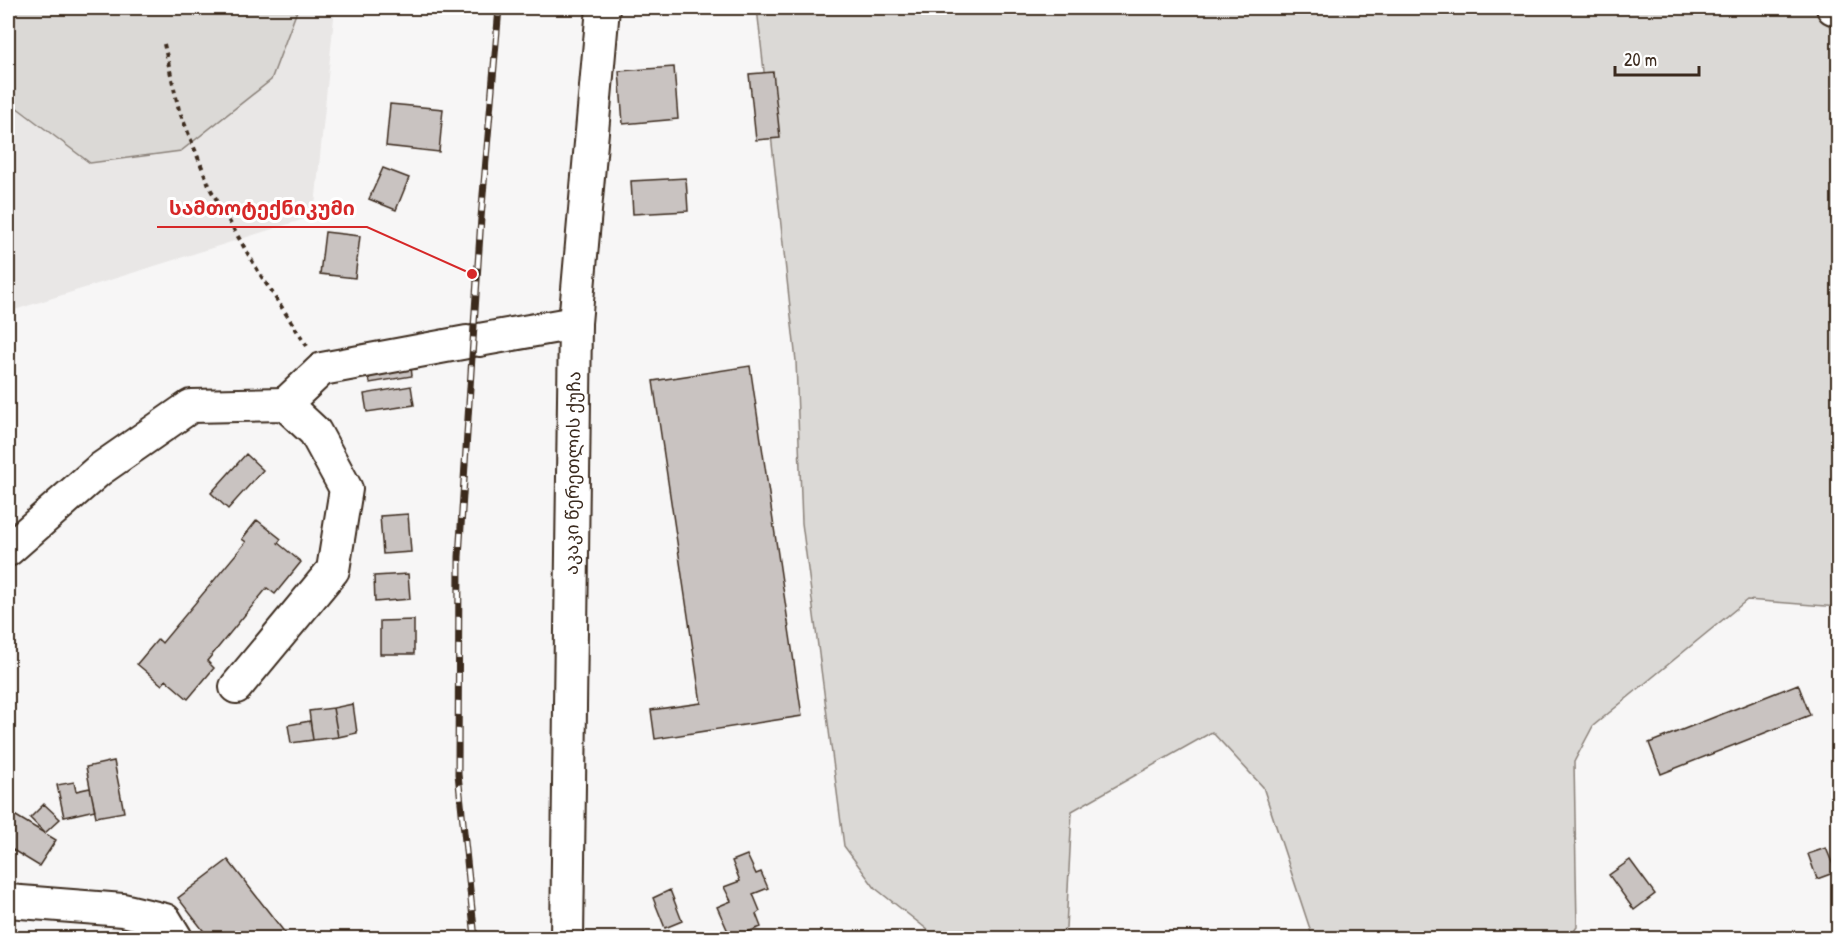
<svg xmlns="http://www.w3.org/2000/svg" width="1846" height="946" font-family="'Patrick Hand','Noto Sans Georgian',sans-serif">
<style>
.built{fill:#e9e7e6}
.green{fill:#dbd9d6;stroke:#8b827a;stroke-width:1.5}
.building{fill:#c9c3c1;stroke:#3b2a1e;stroke-width:1.5}
.lines{fill:none;stroke-linecap:round;stroke-linejoin:round}
.minor-casing{stroke:#3b2a1e;stroke-width:36}
.path{stroke:#3b2a1e;stroke-width:4;stroke-dasharray:4.5 4.5;stroke-linecap:butt}
.minor{stroke:#fff;stroke-width:32}
.rail-casing{stroke:#3b2a1e;stroke-width:7}
.rail{stroke:#fff;stroke-width:4.5;stroke-dasharray:14;stroke-linecap:butt}
.labels{text-anchor:middle;stroke-width:6;stroke-linejoin:round;paint-order:stroke}
.street-label{font-size:18px;fill:#3b2a1e;stroke:#fff}
.leader{fill:none;stroke:#d62828;stroke-width:2}
.callout-dot{fill:#d62828;stroke:#fff;stroke-width:2}
.callout-label{font-size:20px;text-anchor:middle;font-weight:bold;fill:#d62828;stroke:#fff;stroke-width:6;stroke-linejoin:round;paint-order:stroke}
</style>
<rect width="100%" height="100%" fill="#f7f6f6"/>
<filter id="ink" filterUnits="userSpaceOnUse"><feTurbulence type="fractalNoise" baseFrequency=".0167" numOctaves="2"/><feDisplacementMap in="SourceGraphic" scale="12" xChannelSelector="R" yChannelSelector="G"/><feConvolveMatrix kernelMatrix="1 2 1 2 8 2 1 2 1" color-interpolation-filters="sRGB"/></filter>
<g filter="url(#ink)">
<path class="built" d="M8 8H335L314 216 8 312Z"/>
<path class="green" d="M8 8H298L271 80 181 151 90 163 8 101Z
M757 8H1838V607L1747 600 1593 726 1574 762 1577 927 1569 938H1313L1263 787 1212 732 1072 811 1066 928 1052 938H938L875 888 844 846 802 523 796 361Z"/>
<path class="building" d="M674 67 678 119 623 124 619 71Z
M773 72 780 138 756 140 749 74Z
M390 104 443 109 439 152 386 146Z
M383 168 409 178 396 210 369 199Z
M686 178 688 211 633 214 631 181Z
M325 232 360 236 355 278 320 274Z
M410 358 412 376 370 383 367 365Z
M750 366 802 716 655 739 651 710 701 703 653 381Z
M411 386 414 405 367 412 364 394Z
M246 454 263 470 228 509 211 493Z
M408 514 411 552 383 554 380 516Z
M257 520 281 539 278 543 301 562 275 594 267 588 207 661 214 668 188 699 166 680 162 685 137 664 158 639 162 643 246 542 242 539Z
M408 574 410 599 375 602 374 576Z
M414 620V654H380V621Z
M1798 684 1810 715 1661 774 1649 743Z
M353 704 357 733 338 737 333 708Z
M333 708 338 737 313 740 309 711Z
M310 721 313 740 291 743 288 725Z
M114 761 124 812 96 817 86 767Z
M74 782 76 791 90 788 95 810 64 817 57 785Z
M44 804 60 819 45 833 30 818Z
M11 813 56 840 39 866 8 847V818Z
M1826 848 1836 872 1817 879 1808 854Z
M747 855 756 874 761 872 768 888 753 894 760 911 756 914 761 927 731 938 717 907 731 901 724 887 740 881 732 861Z
M228 860 289 938H209L178 898Z
M1630 860 1655 894 1634 910 1609 875Z
M670 890 682 921 665 928 653 898Z"/>
<g class="lines">
<defs>
<g id="minor">
<path d="M1833 8 1838 10"/>
<path d="M479 340 575 323"/>
<path d="M285 404 322 369 467 342"/>
<path d="M8 550 99 470 191 406 285 404 315 432 346 489 333 570 236 687"/>
<path d="M8 901 123 910 165 920 176 938"/>
<path id="s1" d="M567 938 575 323 603 8"/>
</g>
</defs>
<use href="#minor" class="minor-casing"/>
<path class="path" d="M164 44 179 110 211 190 258 271 307 346"/>
<use href="#minor" class="minor"/>
<defs>
<path id="rail" d="M475 938 458 774 459 557 481 218 499 8"/>
</defs>
<use href="#rail" class="rail-casing"/>
<use href="#rail" class="rail"/>
</g>
</g>
<g class="labels">
<g class="street-label">
<text dy="6" stroke="none"><textPath href="#s1" startOffset="465">აკაკი წერეთლის ქუჩა</textPath></text>
</g>
</g>
<path class="leader" d="M472 274L367 227H157"/>
<circle class="callout-dot" cx="472" cy="274" r="6"/>
<g class="callout-label">
<text x="262" y="215">სამთოტექნიკუმი</text>
</g>
<rect width="1846" height="946" fill="none" stroke="#fff" stroke-width="30"/>
<rect x="15" y="15" width="1816" height="916" fill="none" stroke="#3b2a1e" stroke-width="2" filter="url(#ink)"/>
<path d="M1615 66v9h84v-9" fill="none" stroke="#3b2a1e" stroke-width="3"/>
<text x="1624" y="66" font-size="18" fill="#3b2a1e" stroke="#ffffff" stroke-width="4.5" paint-order="stroke">20 m</text>
</svg>
